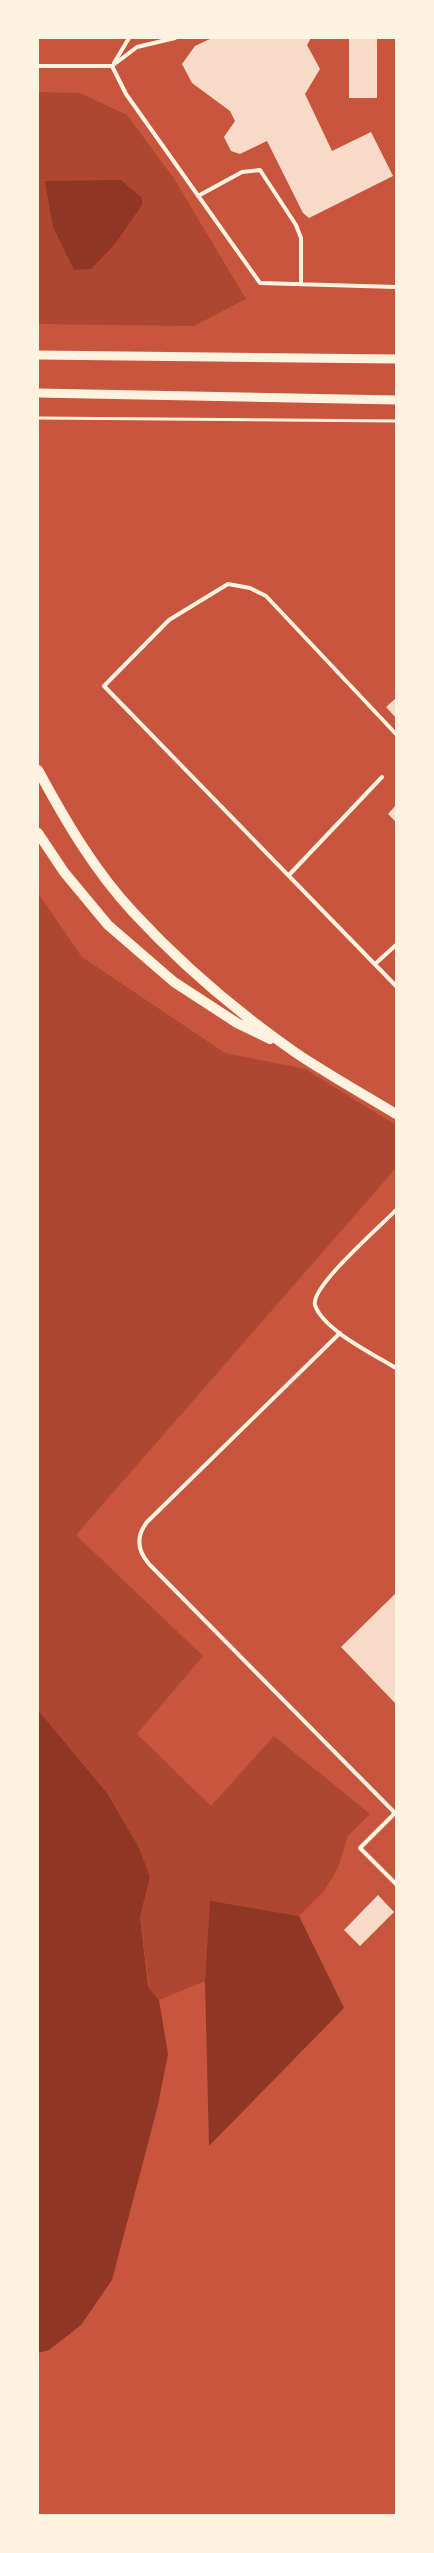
<svg xmlns="http://www.w3.org/2000/svg" width="434" height="2553" font-family="Barlow,sans-serif">
<style>
.green{fill:#ae4732}
.water{fill:#8f3625}
.building{fill:#f7dbc8}
.lines{fill:none;stroke-linecap:round;stroke-linejoin:round}
.path{stroke:#fff3e0;stroke-width:3}
.service{stroke:#fff3e0;stroke-width:4}
.tertiary{stroke:#fff3e0;stroke-width:9}
.secondary{stroke:#fff3e0;stroke-width:10}
</style>
<rect width="100%" height="100%" fill="#c8553d"/>
<path class="green" d="M38 92 80 93 127 115 173 177 246 299 194 326 38 324Z
M38 893 82 957 225 1053 305 1069 396 1125V1168L76 1535 203 1656 137 1734 211 1806 274 1736 370 1814 348 1836 338 1868 324 1891 299 1916 210 1902 205 1981 159 2000 149 1986 140 1917 150 1877 107 1793 38 1710Z"/>
<path class="water" d="M121 180 142 198V205L115 244 91 269 74 270 53 227 45 181Z
M38 1710 107 1793 139 1848 150 1877 140 1917 148 1986 159 2000 168 2054 158 2105 112 2280 81 2325 49 2350 38 2353Z
M210 1901 299 1916 344 2008 209 2146 205 1981Z"/>
<path class="building" d="M212 38H311L307 45 320 69 305 94 332 151 371 132 393 176 309 218 303 213 267 141 240 154 231 151 224 137 235 121 230 111 192 83 182 64 195 46Z
M349 39H377V98H349Z
M396 698V718L386 707Z
M396 805V822L388 814Z
M396 1593V1704L341 1647Z
M378 1895 394 1912 360 1946 344 1930Z"/>
<g class="lines">
<path class="path" d="M38 418 396 421"/>
<path class="service" d="M114 63 129 38
M38 66H112L126 94 260 283 396 287
M112 66 137 47 175 38
M198 196 242 172 260 170 296 225 301 238V284
M396 734 266 596 250 588 228 584 169 620 104 686 396 986
M289 875 382 777
M375 964 396 945
M396 1210C382 1225 310 1287 315 1305 323 1330 375 1355 396 1368
M340 1333 147 1522C136 1536 137 1550 149 1564L395 1813
M395 1813 360 1848 396 1884"/>
<path class="tertiary" d="M38 355 396 359
M38 393 396 400"/>
<path class="secondary" d="M38 770C65 820 94 870 133 912 181 964 237 1012 296 1053 329 1075 363 1094 396 1114
M38 833 64 872 108 925 174 982 237 1023 270 1039"/>
</g>
<rect width="434" height="2553" fill="none" stroke="#fff3e0" stroke-width="78"/>
</svg>
